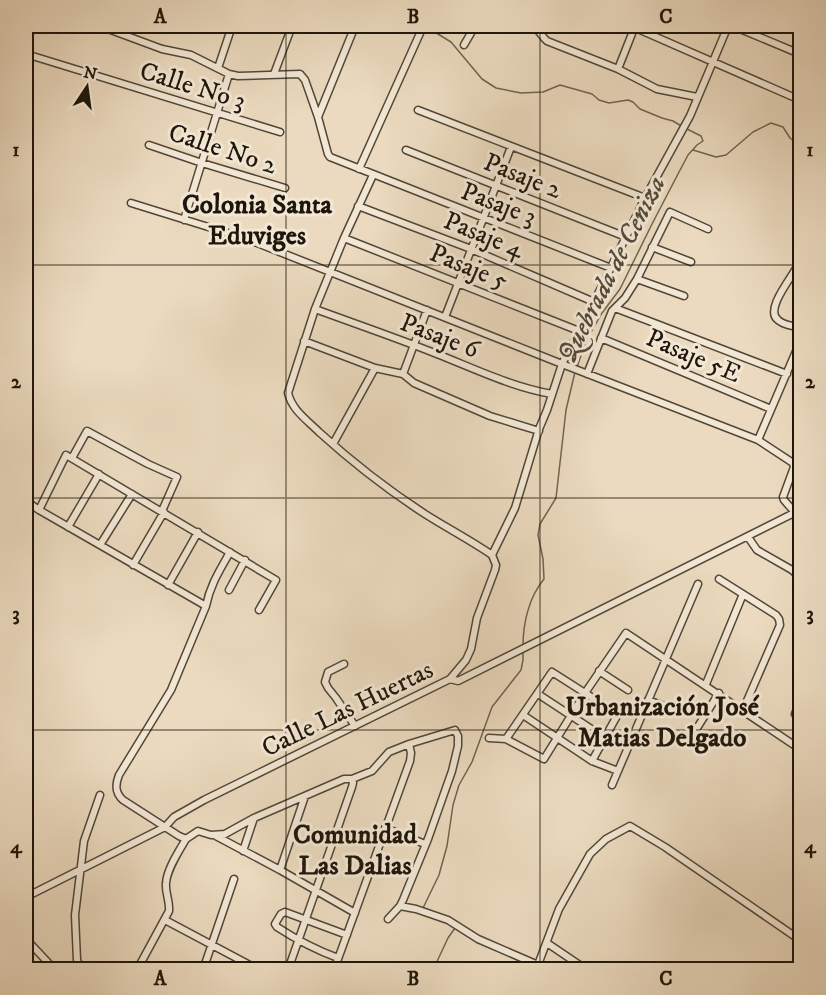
<svg xmlns="http://www.w3.org/2000/svg" width="826" height="995" font-family="'IM FELL DW Pica',serif">
<style>
.lines{fill:none;stroke-linecap:round;stroke-linejoin:round}
.stream{stroke:#6f6351;stroke-width:1.5}
.minor-casing{stroke:#514737;stroke-width:9}
.minor{stroke:#f2e7d5;stroke-width:6}
.grid{fill:none;stroke:#1e160a;stroke-width:1.5;stroke-opacity:0.55}
.labels{text-anchor:middle;stroke-width:6;stroke-linejoin:round;paint-order:stroke}
.street-label{font-size:26px;fill:#1e160a;stroke:#f2e7d5}
.neighbourhood-label{font-size:27px;font-weight:bold;fill:#1e160a;stroke:#f2e7d5}
.water-label{font-size:27px;font-style:italic;fill:#544a3a;stroke:#f2e7d5}
.neatline{fill:none;stroke:#1e160a;stroke-width:2}
.grid-label{font-size:20px;text-anchor:middle;font-weight:bold;fill:#1e160a}
</style>
<rect width="100%" height="100%" fill="#ebdabf"/>
<filter id="stains"><feTurbulence type="fractalNoise" baseFrequency=".00333" numOctaves="4"/><feColorMatrix values="0 0 0 0 .2 0 0 0 0 .09 0 0 0 0 .02 0 0 0 .5 -.17"/></filter>
<radialGradient id="worn" r=".72"><stop offset=".6" stop-color="#630" stop-opacity="0"/><stop offset="1" stop-color="#630" stop-opacity=".3"/></radialGradient>
<g class="lines">
<path class="stream" d="M425 26 451 42 482 79 496 88 521 93 543 92 560 85 592 94 599 100 609 103 628 100 633 102 640 109 662 118 673 121 683 127
M693 150 716 157 726 155 753 132 771 123 783 127 790 138 800 146
M577 367 586 341 602 313 620 289 652 224 678 174 688 155 697 145 703 141 701 136 687 129
M523 646C523 623 529 597 544 579L543 559 538 535 540 524 556 498 566 410 575 372
M423 908 439 875 447 846 453 805 459 785 472 762 492 707 521 670 523 660V651
M433 970 448 938 455 928"/>
<defs>
<path id="minor" d="M100 26 162 49 191 55 229 74 238 76 300 74 305 80 318 117 328 154 330 157 611 268
M532 26C539 29 541 36 547 41L618 69 657 89 697 97
M631 26 800 100
M733 26 800 54
M26 38 35 26
M464 45 475 26
M26 54 280 132
M218 68 232 26
M618 69 635 26
M274 74 292 26
M418 110 645 198
M318 117 355 26
M149 145 202 163 285 188
M406 150 626 237
M359 169 421 31
M131 203 247 239 562 364 758 440 793 463 794 467 783 497 784 500C788 505 796 513 800 516
M358 206 471 249 594 302
M184 220 229 74
M344 238 579 331
M652 247 691 262
M800 261C796 273 763 309 778 320 783 325 794 326 800 328
M637 279 684 296
M615 308 787 374
M315 309C356 324 397 338 437 354 475 369 512 387 552 394
M445 317 511 147
M601 338 771 409
M304 341 375 368 403 374 414 383 490 416 539 431
M403 374 427 310
M587 374 612 311 625 298 637 279 670 212 708 229
M758 440 800 342
M333 444 375 368
M72 458 87 431 148 464 177 477 162 511
M26 501 39 510 206 606
M39 510 66 455 276 580 259 610
M68 527 99 474
M748 537 757 550 792 570 800 577
M100 545 132 494
M492 555 515 508 539 429 547 410 562 364 594 302 645 198 690 116 728 26
M133 565 164 512
M719 579 776 615 779 619 780 625 743 710
M168 585 198 532
M229 590 245 560
M344 664 328 672 325 682 328 688 336 698 355 726
M599 671 628 690
M450 679 458 681 800 510
M706 684 743 594
M538 694 605 738
M648 700 681 713
M800 701 795 714 800 718
M523 715 592 761 618 771
M692 736 719 693
M489 738 506 739 544 759 585 693 626 633 800 749
M506 739 552 672 618 714 592 761
M352 779 372 771 389 752 409 744
M612 785 698 584
M385 828 425 844
M216 836 280 870 355 913
M186 839 198 831 211 835 225 834 254 818 344 779H352L353 783 352 787 288 970
M243 851 254 818
M280 870 305 796
M26 897 165 827 174 817 204 800 450 679 466 660 471 649 477 618 495 570 496 565 492 555C470 540 447 528 425 514 388 490 352 462 319 432 307 420 292 410 288 393L315 309 344 238 373 175
M400 906 416 909 448 920 478 939 538 965
M165 920 259 970
M26 939 55 970
M547 943 587 970
M338 958C316 950 297 940 277 927L275 924 281 914 285 912 347 935
M81 970 77 960 75 915 84 841 100 795
M137 970 169 911C170 901 165 893 166 883 167 869 179 851 186 839L179 836 123 800C115 793 115 785 119 775L171 690 206 606C210 585 220 570 230 552
M203 970 234 879
M334 970 410 761 411 753 409 744 455 730 458 736V746L452 771 428 839 403 900 400 906 388 919
M536 970 559 909 590 854 606 839 630 826 665 847 800 940"/>
</defs>
<use href="#minor" class="minor-casing"/>
<use href="#minor" class="minor"/>
</g>
<path class="grid" d="M286 26V970M540 26V970M26 265H800M26 498H800M26 730H800"/>
<g class="labels">
<g class="street-label">
<text transform="translate(193 85) rotate(17)" y="9">Calle No 3</text>
<text transform="translate(223 148) rotate(18)" y="9">Calle No 2</text>
<text transform="translate(523 175) rotate(22)" y="9">Pasaje 2</text>
<text transform="translate(499 203) rotate(21)" y="9">Pasaje 3</text>
<text transform="translate(484 234) rotate(22)" y="9">Pasaje 4</text>
<text transform="translate(469 266) rotate(22)" y="9">Pasaje 5</text>
<text transform="translate(440 335) rotate(21)" y="9">Pasaje 6</text>
<text transform="translate(694 355) rotate(23)" y="9">Pasaje 5E</text>
<text transform="translate(347 708) rotate(-26)" y="9">Calle Las Huertas</text>
</g>
<g class="neighbourhood-label">
<text x="257" y="213">Colonia Santa<tspan x="257" dy="31">Eduviges</tspan></text>
<text x="662" y="715">Urbanización José<tspan x="662" dy="31">Matias Delgado</tspan></text>
<text x="355" y="843">Comunidad<tspan x="355" dy="31">Las Dalias</tspan></text>
</g>
<g class="water-label">
<text transform="translate(611 269) rotate(-63)" y="9">Quebrada de Ceniza</text>
</g>
</g>
<rect width="826" height="995" fill="none" stroke="#ebdabf" stroke-width="66"/>
<g transform="translate(87 87) rotate(13)" stroke="#f2e7d5" stroke-width="4.5" paint-order="stroke">
<path d="M0-4.5L10 22L0 15L-10 22Z" fill="#1e160a"/>
<text y="-9" font-size="16" font-weight="bold" text-anchor="middle" fill="#1e160a">N</text>
</g>
<rect x="33" y="33" width="760" height="929" class="neatline"/>
<g class="grid-label">
<text x="160" y="23">A</text>
<text x="413" y="23">B</text>
<text x="666" y="23">C</text>
<text x="16" y="156">1</text>
<text x="810" y="156">1</text>
<text x="16" y="388">2</text>
<text x="810" y="388">2</text>
<text x="16" y="620">3</text>
<text x="810" y="620">3</text>
<text x="16" y="853">4</text>
<text x="810" y="853">4</text>
<text x="160" y="985">A</text>
<text x="413" y="985">B</text>
<text x="666" y="985">C</text>
</g>
<rect width="100%" height="100%" filter="url(#stains)"/>
<rect width="100%" height="100%" fill="url(#worn)"/>
</svg>
